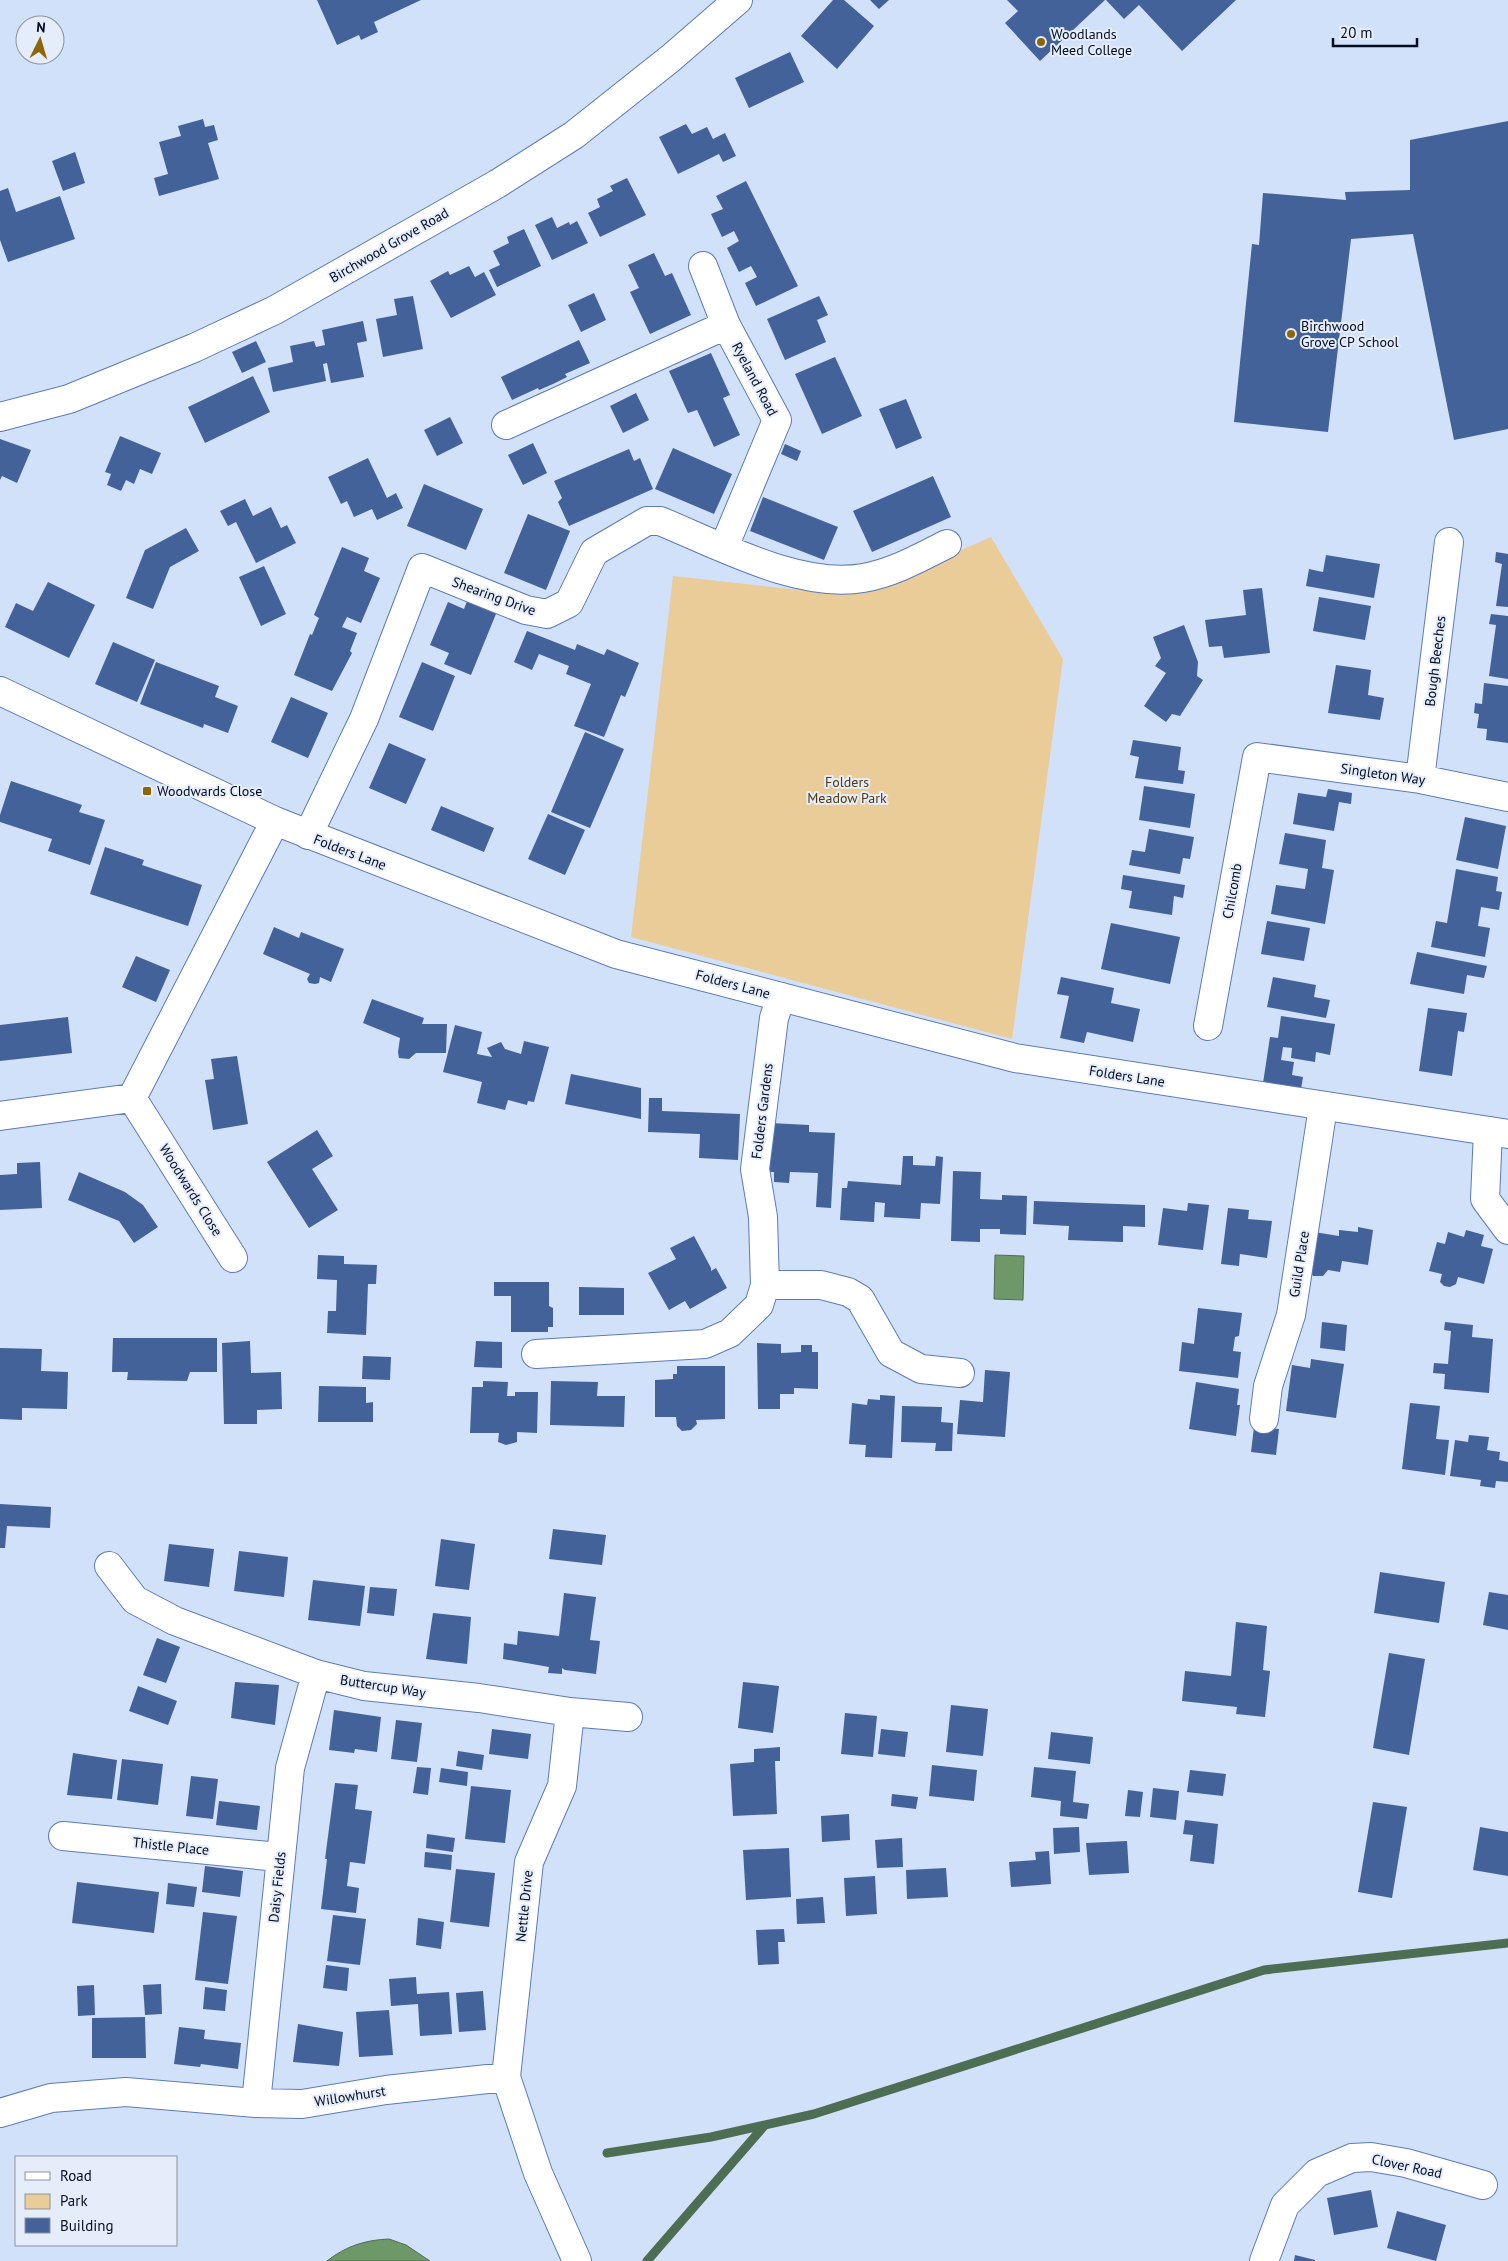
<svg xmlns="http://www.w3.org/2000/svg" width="1508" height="2261" font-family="'PT Sans',sans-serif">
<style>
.green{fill:#eacc98}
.water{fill:#6e9868;stroke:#4e6e53}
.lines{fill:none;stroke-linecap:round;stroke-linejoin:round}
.stream{stroke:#4e6e53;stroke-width:9}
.building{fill:#436299}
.minor-casing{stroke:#5c7cb5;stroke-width:30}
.major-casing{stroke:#5c7cb5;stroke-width:30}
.minor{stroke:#fff;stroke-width:28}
.major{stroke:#fff;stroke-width:28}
.poi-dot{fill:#8d6608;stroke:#e6edfa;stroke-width:2}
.labels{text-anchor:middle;stroke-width:4;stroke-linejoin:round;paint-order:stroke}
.poi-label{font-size:14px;fill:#030c21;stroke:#e6edfa;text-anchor:start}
.street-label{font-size:14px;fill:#030c21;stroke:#e6edfa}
.park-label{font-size:14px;fill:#503a0b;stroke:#e6edfa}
</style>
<rect width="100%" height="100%" fill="#d2e1fa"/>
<path class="green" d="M991 537 1063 659 1012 1039 631 937 673 576 790 589 844 592 883 584Z"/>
<path class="water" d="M995 1255 1024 1256 1023 1300 994 1299Z
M389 2239 406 2245 430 2261H327C346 2246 365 2240 389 2239Z"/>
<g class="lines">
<path class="stream" d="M607 2153 711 2137 814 2114 1264 1970 1508 1943
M647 2261 765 2125"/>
</g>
<path class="building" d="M317 0H421L374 22 378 32 361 40 359 35 337 45Z
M833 0H844L874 26 837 69 801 36Z
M870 0H889L879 9Z
M1007 0H1105L1040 61 1005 23 1018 11Z
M1106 0H1236L1182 51 1139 5 1124 19Z
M790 52 804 82 749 108 735 78Z
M203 119 205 127 214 125 218 140 208 143 219 179 159 196 154 178 168 174 159 142 181 136 178 126Z
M1508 121V429L1454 440 1413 234 1351 239 1328 432 1234 422 1252 244 1259 245 1263 193 1346 200 1345 192 1410 190V140Z
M686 124 692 134 707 127 713 139 725 133 736 156 723 162 719 154 678 174 659 137Z
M75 152 85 183 63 191 52 161Z
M627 178 646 215 600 237 588 213 600 207 597 199 613 191 610 186Z
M746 181 798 286 756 306 745 283 757 277 751 266 739 272 727 248 739 241 734 231 722 237 711 214 723 209 716 196Z
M8 188 16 212 60 196 75 239 8 262 0 240V191Z
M552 217 557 228 569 222 570 225 577 221 588 243 552 260 535 225Z
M524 229 541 266 497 287 489 270 500 265 493 251 509 243 507 237Z
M654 253 665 276 672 273 691 315 650 334 630 292 639 288 628 265Z
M469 266 475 277 484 272 496 295 451 318 430 281 448 271 450 275Z
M594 293 606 320 581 332 568 305Z
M413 296 423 349 383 357 376 319 397 315 394 299Z
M819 296 828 315 817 320 826 342 785 360 767 319Z
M363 321 367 341 357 343 364 377 331 383 327 363 323 364 326 381 273 392 268 368 293 362 290 346 314 341 316 347 325 345 322 330Z
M579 340 590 363 565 374 567 377 553 384 539 390 538 388 512 400 501 377Z
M256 341 266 362 242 373 232 352Z
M711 353 730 395 723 398 740 435 714 447 697 410 688 413 669 371Z
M835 357 862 416 822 434 795 374Z
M253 376 270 412 205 443 188 407Z
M636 393 649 420 623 433 610 406Z
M906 399 922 438 896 449 879 409Z
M450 417 463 443 437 456 424 430Z
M120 436 161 453 152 474 140 469 134 484 126 480 121 491 107 485 111 474 105 472Z
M0 439 31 450 17 483 2 476 0 480Z
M533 443 547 473 523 485 508 455Z
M785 444 801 451 797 461 781 454Z
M673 448 732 474 714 514 655 489Z
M629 449 634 461 640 458 653 489 569 526 558 502 562 498 554 481Z
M368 458 387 498 396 493 403 508 377 520 372 509 354 517 347 501 341 504 328 477Z
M933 476 951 517 872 552 853 511Z
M424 484 483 509 466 550 407 526Z
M763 497 838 527 824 560 750 531Z
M245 499 253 516 271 507 281 528 287 525 296 543 256 563 236 522 228 526 220 511Z
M528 514 570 531 546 590 504 573Z
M186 528 199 551 170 567 153 609 126 598 145 550Z
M342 547 369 558 364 571 380 578 361 623 347 617 342 627 357 633 350 651 352 653 332 691 294 675 310 634 312 635 319 618 314 615Z
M1496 552 1508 554V607L1496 606 1502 564 1495 562Z
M1326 555 1380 564 1374 598 1306 586 1309 569 1323 572Z
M264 566 286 614 261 626 239 577Z
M48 582 95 605 69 658 5 627 16 603 33 611Z
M1262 588 1270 653 1224 658 1222 646 1209 647 1205 620 1246 615 1243 590Z
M469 596 498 609 471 675 444 664 449 653 430 645 448 602 464 609Z
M1319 597 1371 606 1365 640 1313 631Z
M1491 614 1508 616V679L1489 676 1496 625 1489 624Z
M1184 625 1198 662 1197 676 1203 680 1180 716 1172 714 1166 722 1144 706 1166 673 1155 666 1161 658 1153 637Z
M527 631 575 650 577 644 604 655 607 649 639 663 625 697 621 695 604 737 574 726 591 684 566 674 569 666 539 654 532 670 514 662Z
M113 642 155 660 137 702 95 684Z
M156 662 219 686 215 697 238 706 228 733 204 724 203 728 140 704Z
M422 662 455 676 433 731 399 717Z
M1336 665 1371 670 1368 695 1384 698 1380 720 1328 713Z
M1484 683 1508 686V743L1486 740 1487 729 1477 728 1479 714 1474 713 1475 703 1482 704Z
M291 697 328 713 308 758 271 742Z
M585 732 624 749 590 828 551 812Z
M1133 740 1181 747 1178 770 1185 771 1183 784 1135 778 1139 757 1130 755Z
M389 743 426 759 406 804 369 788Z
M11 781 82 805 79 812 105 820 90 865 48 851 52 839 0 822V815Z
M1144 786 1195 794 1190 828 1139 820Z
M1328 789 1352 793 1351 804 1339 802 1334 831 1293 824 1298 793 1326 797Z
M441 806 494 828 484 852 431 830Z
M548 814 585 830 565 875 528 859Z
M1465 817 1506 826 1498 869 1456 860Z
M1149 829 1194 837 1190 859 1183 858 1180 874 1129 865 1132 850 1145 852Z
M1285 833 1326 840 1322 868 1334 870 1325 924 1271 914 1276 885 1305 889 1308 869 1279 864Z
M105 847 144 860 142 865 202 885 188 926 90 894Z
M1456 869 1498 877 1496 891 1502 892 1499 910 1481 907 1480 913 1478 926 1490 928 1485 957 1431 947 1436 921 1447 923Z
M1123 875 1185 885 1183 898 1174 896 1172 915 1129 908 1132 891 1121 889Z
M1267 921 1310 928 1304 961 1261 954Z
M1111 923 1180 937 1170 984 1101 969Z
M274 927 299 938 301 932 344 949 331 982 320 977 319 983 315 984 309 983 307 979 310 974 263 954Z
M1417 952 1487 966 1484 978 1467 975 1464 994 1410 984Z
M136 956 170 970 156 1002 122 987Z
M1061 977 1114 988 1111 1003 1140 1009 1133 1042 1087 1032 1084 1043 1060 1038 1069 996 1057 994Z
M1273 977 1316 985 1314 997 1330 1000 1326 1018 1267 1007Z
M372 999 424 1018 422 1024H447L446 1053H416L409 1059 399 1058 398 1052 400 1038 363 1023Z
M1428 1008 1467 1013 1464 1032 1458 1031 1452 1076 1419 1071Z
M1281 1016 1335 1024 1330 1055 1316 1052 1315 1062 1291 1058 1292 1048 1283 1047 1281 1060 1294 1062 1292 1075 1303 1077 1301 1089 1263 1083 1270 1037 1278 1038Z
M68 1017 72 1053 0 1061V1025Z
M455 1025 482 1032 477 1054 492 1057 487 1048 501 1042 505 1049 521 1054 524 1041 549 1047 534 1102 528 1101 527 1105 508 1100 505 1110 477 1103 482 1082 443 1072Z
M237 1056 248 1124 213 1130 205 1080 214 1079 211 1059Z
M571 1074 641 1088V1119L565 1104Z
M649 1098H662V1111L740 1114 738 1160 699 1158 700 1134 648 1132Z
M770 1123 809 1125V1132L835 1133 831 1208 816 1207 818 1173 790 1172 789 1183 774 1182V1172H767Z
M317 1130 333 1156 312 1169 338 1210 309 1228 267 1162Z
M903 1156H913V1165L935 1166 936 1156 943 1157 940 1204 921 1203 920 1219 884 1217 885 1203 875 1202 874 1222 840 1220 842 1188H847L848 1181 901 1185Z
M40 1162 42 1208 0 1210V1175L17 1174V1163Z
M953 1171 981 1172 980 1199 1002 1200V1195L1027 1196 1026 1235 1000 1234V1229H980V1242L951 1241Z
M79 1172 125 1192 143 1205 158 1227 134 1243 119 1221 68 1200Z
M1034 1201 1145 1205V1227L1123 1226V1242L1068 1240 1069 1226 1033 1224Z
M1188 1203 1209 1205 1203 1250 1158 1245 1163 1208 1187 1211Z
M1228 1208 1249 1210 1248 1219 1272 1221 1267 1258 1240 1254 1239 1266 1221 1264Z
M1358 1227 1373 1230 1368 1265 1342 1261 1340 1272 1328 1270 1323 1276H1313L1309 1268 1314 1232 1339 1236V1230L1358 1232Z
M1466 1230 1484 1235 1481 1246 1493 1249 1484 1284 1458 1277 1456 1284 1450 1287 1444 1286 1440 1282 1442 1274 1429 1271 1437 1242 1445 1244 1448 1232 1464 1237Z
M694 1236 711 1268V1271L716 1268 727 1288 690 1309 685 1301 669 1310 648 1273 676 1259 670 1248Z
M318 1255 344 1256V1264L377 1265 376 1284H368L366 1335 327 1333 328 1311H336L337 1280 317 1279Z
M494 1282H549V1306L553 1308V1327H548V1332H511V1296H494Z
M579 1287 624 1288V1315H579Z
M1198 1308 1242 1313 1239 1336 1235 1337 1233 1351 1241 1352 1238 1378 1179 1371 1182 1342 1194 1344Z
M1322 1322 1347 1325 1345 1351 1320 1348Z
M1445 1322 1473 1325 1472 1337 1493 1339 1489 1393 1444 1389 1445 1374 1433 1373 1434 1363 1448 1364 1451 1331 1444 1330Z
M113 1338H217V1372H190L187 1381 127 1380 128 1372H112Z
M250 1341 251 1373 281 1372 282 1409 257 1410V1424H224L222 1343Z
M476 1341 502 1342V1368L474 1367Z
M757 1343 781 1344V1353L801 1352V1345H812V1352H818V1389L794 1388V1394H780V1409H758Z
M0 1348 42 1349 41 1371 68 1372 67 1409 22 1408V1420L0 1419Z
M363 1356 391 1357 390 1380 362 1379Z
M1311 1359 1344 1364 1336 1418 1286 1411 1292 1365 1310 1368Z
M677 1366H725V1419L696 1420 697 1424 691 1430 682 1431 677 1426 676 1417H655V1380L673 1379V1374H677Z
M985 1370 1010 1372 1005 1437 957 1434 960 1400 983 1402Z
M483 1381 508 1382 507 1396H515V1392H538L537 1433 517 1432V1442L506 1445 498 1442 499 1433H470L472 1387H483Z
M551 1381 598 1382 597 1396H625L624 1427 550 1425Z
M1196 1382 1239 1389 1237 1405H1240L1236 1436 1189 1429Z
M319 1386 366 1387V1403L373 1402V1422H318Z
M880 1395 895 1396 892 1458 865 1457 866 1445 849 1444 852 1403 867 1405 868 1399 880 1400Z
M1410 1403 1440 1406 1436 1439 1449 1440 1445 1475 1402 1469Z
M902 1406 942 1407 941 1422 953 1423 952 1451H935L936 1443 901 1442Z
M1254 1427 1279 1429 1276 1455 1251 1452Z
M1469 1435 1489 1437 1487 1450 1500 1452 1499 1460 1508 1462V1482L1496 1481 1495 1488 1480 1486 1481 1480 1450 1476 1455 1440 1468 1442Z
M0 1504 51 1507 50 1528 7 1526 5 1548H0Z
M553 1529 606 1535 602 1565 549 1559Z
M441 1539 475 1544 469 1590 435 1586Z
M169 1544 214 1549 209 1587 164 1581Z
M239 1551 288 1557 284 1597 234 1591Z
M1380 1572 1445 1582 1439 1623 1374 1613Z
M313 1580 365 1586 360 1626 308 1620Z
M370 1587 397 1589 394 1616 367 1613Z
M1489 1592 1508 1595V1630L1483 1625Z
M564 1593 596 1597 590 1640 600 1641 596 1674 565 1670 562 1668V1674L548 1673 549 1667 503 1659 504 1643 517 1645 518 1631 559 1636Z
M433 1613 471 1617 467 1664 426 1659Z
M1236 1622 1267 1626 1263 1670 1270 1671 1265 1717 1236 1714 1237 1707 1182 1701 1185 1671 1231 1676Z
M157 1638 180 1647 166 1683 143 1675Z
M1389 1653 1425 1659 1409 1755 1373 1748Z
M235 1682 279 1685 275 1725 231 1718Z
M743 1682 779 1686 773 1733 738 1728Z
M138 1686 177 1701 168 1725 129 1711Z
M951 1705 988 1709 983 1756 946 1752Z
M334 1710 381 1717 377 1752 355 1749 354 1753 329 1750Z
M845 1713 877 1716 873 1757 841 1754Z
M396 1720 422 1723 417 1762 391 1759Z
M492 1729 531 1734 528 1759 489 1754Z
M881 1729 908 1732 905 1757 878 1754Z
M1051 1732 1093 1737 1090 1764 1048 1759Z
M780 1747V1761H775L777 1814 733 1816 730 1764 754 1762V1749Z
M458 1751 484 1755 482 1770 456 1766Z
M73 1753 117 1760 112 1799 67 1795Z
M122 1759 163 1764 158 1805 117 1800Z
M932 1765 977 1770 974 1801 929 1796Z
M417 1767 431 1768 428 1795 413 1793Z
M1034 1767 1076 1771 1073 1802 1089 1804 1087 1819 1060 1816 1061 1801 1031 1797Z
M441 1768 468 1772 467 1786 439 1782Z
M1190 1770 1226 1774 1223 1796 1187 1792Z
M191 1776 218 1779 213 1819 186 1816Z
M335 1783 358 1785 355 1809 372 1811 365 1864 350 1862 347 1886 359 1888 356 1913 321 1909 327 1859H325Z
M471 1786 511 1790 505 1843 465 1839Z
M1153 1788 1179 1791 1176 1820 1150 1817Z
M1128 1790 1143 1792 1140 1817 1125 1816Z
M892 1794 918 1797 916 1809 891 1806Z
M219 1801 260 1806 257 1830 216 1825Z
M1373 1802 1407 1807 1392 1898 1358 1892Z
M849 1814 850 1840 822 1842 821 1816Z
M1185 1820 1218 1824 1214 1864 1190 1861 1193 1835 1183 1834Z
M1079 1827 1080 1852 1054 1854 1053 1828Z
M1480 1827 1508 1832V1876L1473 1870Z
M427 1834 455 1838 453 1852 426 1848Z
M902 1838 903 1867 877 1868 875 1840Z
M1127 1841 1129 1873 1089 1875 1086 1843Z
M789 1848 791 1897 746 1900 743 1850Z
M1049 1851 1051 1884 1011 1887 1009 1862 1036 1860 1035 1852Z
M425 1852 452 1855 451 1870 424 1867Z
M205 1866 243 1871 240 1897 202 1892Z
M946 1868 948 1897 907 1899 906 1870Z
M456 1869 495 1873 489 1927 450 1922Z
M875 1876 877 1914 846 1916 844 1878Z
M77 1882 159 1892 154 1933 72 1923Z
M168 1883 197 1887 194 1907 166 1904Z
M823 1897 825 1923 797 1924 796 1899Z
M203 1912 237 1916 228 1984 195 1980Z
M333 1915 366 1919 360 1965 327 1961Z
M418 1918 444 1922 441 1949 416 1945Z
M784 1929 785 1942H778L779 1964 758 1965 756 1930Z
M326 1965 349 1968 347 1991 323 1988Z
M416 1977 417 1994 449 1992 452 2034 420 2036 418 2004 391 2006 389 1979Z
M161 1984 162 2014 145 2015 143 1985Z
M94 1985 95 2015 78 2016 77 1986Z
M205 1987 227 1990 225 2011 203 2009Z
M483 1991 486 2030 459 2032 456 1993Z
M389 2010 393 2055 359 2057 356 2012Z
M145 2017 146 2058H92V2018Z
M298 2024 343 2032 339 2066 293 2062Z
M179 2027 205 2030 204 2039 241 2043 238 2069 201 2064 200 2067 174 2064Z
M1371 2190 1378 2227 1334 2235 1327 2198Z
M1397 2211 1446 2225 1436 2261 1387 2248Z
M1295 2255 1315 2260V2261H1294Z"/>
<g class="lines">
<defs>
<path id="minor" d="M703 266 726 325 777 420 724 547
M0 417 69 399 194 348 275 310 497 184 574 135 671 58 738 0
M506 425 726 325
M1420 779 1449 542
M308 835 364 719 422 568 526 610 547 614 569 603 594 552 647 521H660C719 545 799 589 863 578 893 573 921 557 947 544
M1208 1026 1257 757 1420 779 1508 797
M132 1098 233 1258
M0 1116 132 1098 275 821
M1488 1131 1485 1199 1508 1230
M765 1285H821L848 1292 860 1299 891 1353 921 1369 960 1373
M536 1354 705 1344 730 1333 759 1305 765 1285 763 1217 755 1169 774 1018 781 997
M1264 1419 1268 1386 1291 1315 1323 1107
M109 1566 135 1600 175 1621 316 1674 364 1686 479 1698 570 1712 628 1717
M63 1836 279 1857
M506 2077 529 1862 562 1786 570 1712
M256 2103 290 1768 316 1674
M0 2113 51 2098 126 2092 256 2103 302 2104 386 2090 506 2077 538 2173 577 2261
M1264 2261 1285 2205 1317 2173 1352 2158 1371 2157 1406 2163 1483 2185"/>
<path id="major" d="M0 691 275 821 616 954 1015 1058 1508 1134"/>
</defs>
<use href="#minor" class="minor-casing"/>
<use href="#major" class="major-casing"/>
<use href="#minor" class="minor"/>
<use href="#major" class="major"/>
</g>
<g class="poi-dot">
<circle cx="1041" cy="42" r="5"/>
<circle cx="1291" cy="334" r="5"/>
<rect x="142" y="786" width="10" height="10" rx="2.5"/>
</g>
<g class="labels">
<g class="poi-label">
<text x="1051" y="39">Woodlands<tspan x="1051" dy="16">Meed College</tspan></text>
<text x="1301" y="331">Birchwood<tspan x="1301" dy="16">Grove CP School</tspan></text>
<text x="157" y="796">Woodwards Close</text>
</g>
<g class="street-label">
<text transform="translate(389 245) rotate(-30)" y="5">Birchwood Grove Road</text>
<text transform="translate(755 379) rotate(62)" y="5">Ryeland Road</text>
<text transform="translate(494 596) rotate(20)" y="5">Shearing Drive</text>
<text transform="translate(1435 661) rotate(-83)" y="5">Bough Beeches</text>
<text transform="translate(1383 774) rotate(8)" y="5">Singleton Way</text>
<text transform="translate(350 852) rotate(21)" y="5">Folders Lane</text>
<text transform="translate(1232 891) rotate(-80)" y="5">Chilcomb</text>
<text transform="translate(733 984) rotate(15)" y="5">Folders Lane</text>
<text transform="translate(1127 1076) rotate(9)" y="5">Folders Lane</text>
<text transform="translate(762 1111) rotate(-83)" y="5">Folders Gardens</text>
<text transform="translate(191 1190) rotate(58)" y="5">Woodwards Close</text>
<text transform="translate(1299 1264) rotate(-81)" y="5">Guild Place</text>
<text transform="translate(383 1686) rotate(9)" y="5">Buttercup Way</text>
<text transform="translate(171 1846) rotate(6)" y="5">Thistle Place</text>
<text transform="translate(277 1887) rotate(-84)" y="5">Daisy Fields</text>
<text transform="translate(524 1906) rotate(-84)" y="5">Nettle Drive</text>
<text transform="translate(350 2096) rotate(-9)" y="5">Willowhurst</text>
<text transform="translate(1407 2166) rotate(12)" y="5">Clover Road</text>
</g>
<g class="park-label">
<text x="847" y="787">Folders<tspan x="847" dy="16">Meadow Park</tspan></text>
</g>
</g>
<rect x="15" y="2156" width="162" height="90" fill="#e6edfa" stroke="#8b93a3"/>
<rect x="25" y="2172" width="25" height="8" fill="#ffffff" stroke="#8b93a3"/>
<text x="60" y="2181" font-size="15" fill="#030c21">Road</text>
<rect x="25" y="2194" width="25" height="15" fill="#eacc98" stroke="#8b93a3"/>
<text x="60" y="2206" font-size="15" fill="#030c21">Park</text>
<rect x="25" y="2218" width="25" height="15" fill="#436299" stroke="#8b93a3"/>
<text x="60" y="2231" font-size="15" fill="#030c21">Building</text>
<g transform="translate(40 40) rotate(5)"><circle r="24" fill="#e6edfa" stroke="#8b93a3"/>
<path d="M0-4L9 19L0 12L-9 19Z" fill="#8d6608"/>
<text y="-8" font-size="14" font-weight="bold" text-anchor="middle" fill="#030c21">N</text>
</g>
<path d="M1333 38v8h84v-8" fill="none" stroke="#030c21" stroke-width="2.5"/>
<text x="1340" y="38" font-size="15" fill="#030c21" stroke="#e6edfa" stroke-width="4" paint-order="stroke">20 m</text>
</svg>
